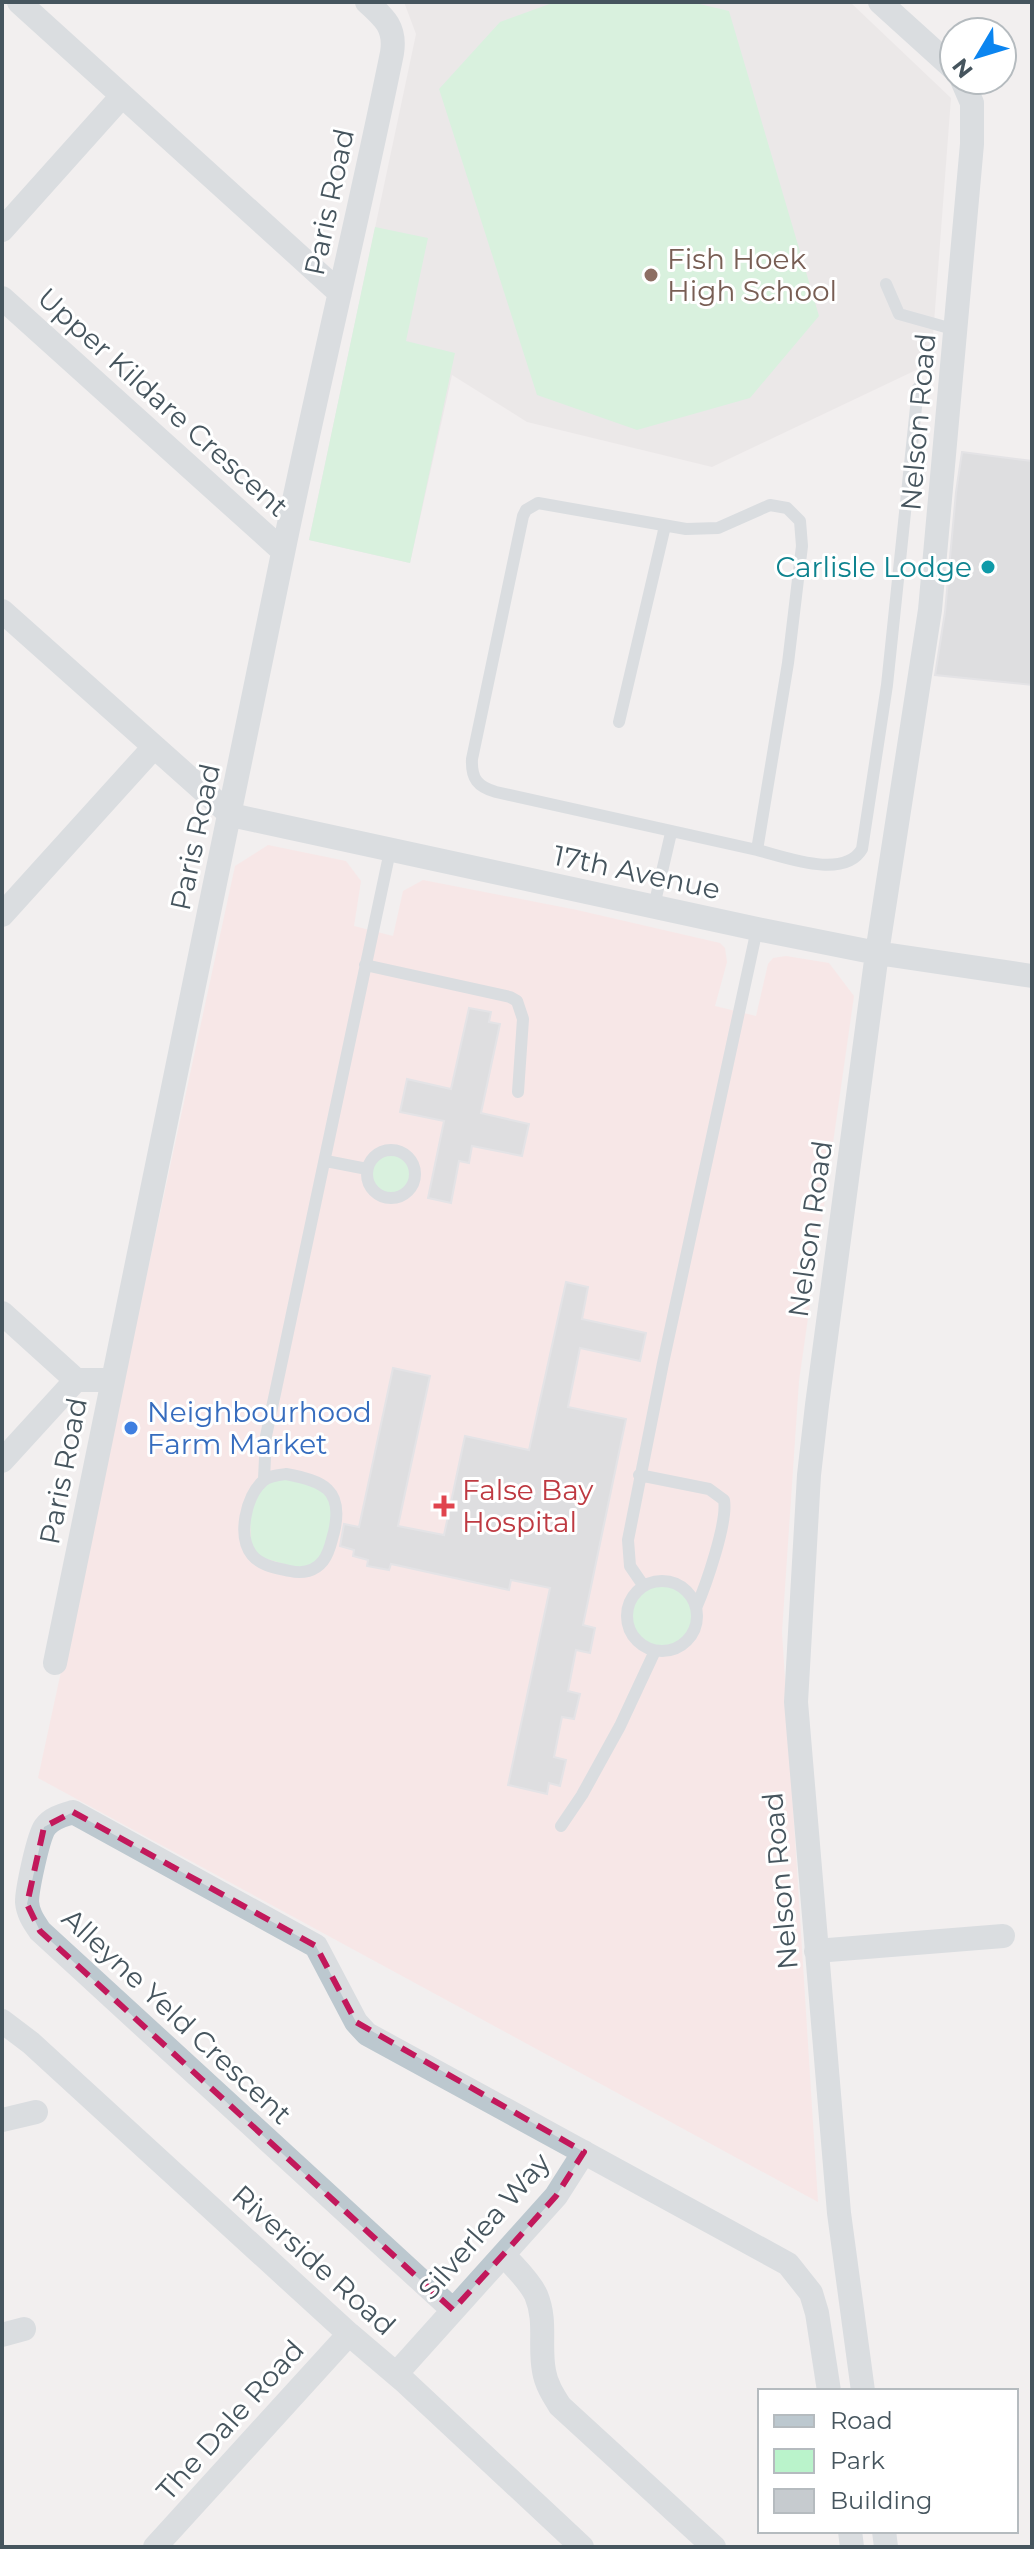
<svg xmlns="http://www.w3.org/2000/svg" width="1034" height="2549" font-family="Montserrat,sans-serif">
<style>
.education{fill:#e3e0e1}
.medical{fill:#fddede}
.green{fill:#baf3cb}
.building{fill:#c6cbcf;stroke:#d3d6db;stroke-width:2}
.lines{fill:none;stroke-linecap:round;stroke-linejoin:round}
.lane{stroke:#bcc8cf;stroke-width:12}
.street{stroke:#bcc8cf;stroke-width:24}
.marked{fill:none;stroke:#c2185b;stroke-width:6;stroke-dasharray:16 10;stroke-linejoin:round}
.education-dot{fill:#8d6e63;stroke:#fff;stroke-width:3}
.culture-dot{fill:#0f9aa8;stroke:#fff;stroke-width:3}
.shop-dot{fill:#3f7fe0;stroke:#fff;stroke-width:3}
.health-dot{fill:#e0444e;stroke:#fff;stroke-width:3}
.labels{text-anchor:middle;stroke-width:6;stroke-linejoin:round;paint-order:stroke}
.street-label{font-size:28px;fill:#46555e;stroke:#fff}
.education-label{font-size:28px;fill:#785e54;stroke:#fff;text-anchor:start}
.culture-label{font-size:28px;fill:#0d838f;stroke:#fff;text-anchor:end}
.shop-label{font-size:28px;fill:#366cbe;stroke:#fff;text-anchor:start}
.health-label{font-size:28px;fill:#be3a42;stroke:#fff;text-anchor:start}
</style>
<rect width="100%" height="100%" fill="#f2efef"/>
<path class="education" d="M404 2H850L951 98 931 363 712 467 527 422 452 375 410 563 309 540 416 34Z"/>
<path class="medical" d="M268 845 346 861 361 881 354 926 393 936 403 891 423 880 577 910 720 943 725 948 727 962 715 1006 756 1016 768 964 773 958 786 956 829 963 854 996 799 1381 782 1632 818 2202 38 1778 235 866Z"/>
<path class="green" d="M555 2H691L729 11 819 316 750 398 637 430 537 395 439 89 500 22Z
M375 227 428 238 406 341 455 353 410 563 309 540Z
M367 1174a24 24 0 1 1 48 0a24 24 0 1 1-48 0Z
M264 1479 315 1480 335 1499 329 1552 309 1571 252 1555 249 1505Z
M627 1616a35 35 0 1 1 70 0a35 35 0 1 1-70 0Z"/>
<path class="building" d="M962 452 1032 461V685L935 675 945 612 956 492Z
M469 1008 491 1012 489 1022 500 1024 481 1113 529 1124 522 1156 472 1146 469 1163 459 1161 451 1203 428 1198 444 1121 400 1112 407 1079 451 1089Z
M566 1282 588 1287 582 1319 646 1333 640 1361 580 1348 568 1407 626 1419 583 1625 595 1628 590 1653 576 1650 568 1691 580 1694 574 1719 562 1717 554 1757 566 1760 560 1786 549 1783 547 1794 508 1785 550 1588 511 1580 509 1590 391 1564 389 1570 367 1566 368 1560 353 1556 354 1550 340 1546 344 1524 359 1527 393 1368 430 1376 398 1526 444 1535 465 1436 529 1450Z"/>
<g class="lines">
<path class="lane" d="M886 284 899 314 956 330
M538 503 686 529 718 528 770 505 787 508 800 521 802 546 788 663 757 850 496 792C478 787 471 779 472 759L523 516 526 510Z
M619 722 665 526
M757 850C785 857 844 880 862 849L887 685 918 388
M654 906 671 833
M365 965 510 997 517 1001 523 1019 518 1092
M367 1174a24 24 0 1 1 48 0a24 24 0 1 1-48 0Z
M326 1161 367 1169
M286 1474C323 1481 344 1489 334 1532 331 1542 330 1552 323 1561 315 1571 303 1574 290 1571 277 1568 261 1566 252 1555 237 1536 246 1496 263 1481 269 1476 278 1475 286 1474Z
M639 1475 709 1489 724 1500C728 1522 706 1585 696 1608
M264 1479 266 1436 390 851
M627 1616a35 35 0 1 1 70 0a35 35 0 1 1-70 0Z
M643 1585 630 1566 628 1540 663 1363 757 929
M561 1826 582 1795 620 1726 655 1651"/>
<path class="street" d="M19 2 340 293
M880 2 954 69
M2 230 122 96
M2 298 283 551
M2 611 231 815 757 929 877 953 1032 976
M2 915 154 747
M2 1313 76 1380H111
M2 1461 76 1380
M55 1663C130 1293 207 923 283 553 317 386 358 220 392 53 396 28 385 18 367 2
M816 1951 1003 1936
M2 2021 31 2043 349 2334 403 2380 582 2547
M2 2120 36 2112
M504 2255C515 2268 529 2280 536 2295 547 2321 539 2345 544 2371 546 2384 553 2395 560 2406L714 2547
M453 2310 40 1931C34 1922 28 1914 27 1902 27 1890 38 1837 45 1827 51 1818 63 1815 73 1812L316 1946 356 2022 367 2034 788 2264 811 2293 817 2313 829 2391
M2 2335 24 2329
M396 2374 556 2196 584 2152
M863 2391 839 2213 796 1702 809 1475 817 1405 877 953 930 610 972 144V103L962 80
M850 2531 852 2547
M884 2531 886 2547
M155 2547 349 2334"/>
</g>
<path d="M0 0H1034V2549H0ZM73 1812 316 1946 356 2022 584 2152 556 2196 453 2310 40 1931 27 1904 44 1827Z" fill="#f2efef" fill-opacity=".55" fill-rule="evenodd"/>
<path class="marked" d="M73 1812 316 1946 356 2022 584 2152 556 2196 453 2310 40 1931 27 1904 44 1827Z"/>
<circle class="education-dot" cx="651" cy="275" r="8"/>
<circle class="culture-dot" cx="988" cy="567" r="8"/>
<circle class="shop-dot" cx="131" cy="1428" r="8"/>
<path class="health-dot" d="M440 1494h8v8h8v8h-8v8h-8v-8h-8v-8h8z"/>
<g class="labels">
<g class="street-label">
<text transform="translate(329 202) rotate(-78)" y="10">Paris Road</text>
<text transform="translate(163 402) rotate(42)" y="10">Upper Kildare Crescent</text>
<text transform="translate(918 422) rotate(-85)" y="10">Nelson Road</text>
<text transform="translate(195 837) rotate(-78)" y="10">Paris Road</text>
<text transform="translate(637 872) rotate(12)" y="10">17th Avenue</text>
<text transform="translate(810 1229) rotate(-82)" y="10">Nelson Road</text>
<text transform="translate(63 1471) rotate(-79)" y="10">Paris Road</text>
<text transform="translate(780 1881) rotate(-95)" y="10">Nelson Road</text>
<text transform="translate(177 2016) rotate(43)" y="10">Alleyne Yeld Crescent</text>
<text transform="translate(484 2226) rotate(-49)" y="10">Silverlea Way</text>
<text transform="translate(314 2260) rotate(42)" y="10">Riverside Road</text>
<text transform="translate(230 2420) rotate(-48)" y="10">The Dale Road</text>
</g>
<g class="education-label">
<text x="667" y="269">Fish Hoek<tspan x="667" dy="32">High School</tspan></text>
</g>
<g class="culture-label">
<text x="972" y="577">Carlisle Lodge</text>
</g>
<g class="shop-label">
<text x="147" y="1422">Neighbourhood<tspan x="147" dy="32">Farm Market</tspan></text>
</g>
<g class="health-label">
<text x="462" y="1500">False Bay<tspan x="462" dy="32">Hospital</tspan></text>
</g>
</g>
<rect width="1034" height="2549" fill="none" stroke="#46555e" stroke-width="8"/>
<rect x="758" y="2389" width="260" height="144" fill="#ffffff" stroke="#b5bbbf" stroke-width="2"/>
<rect x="774" y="2415" width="40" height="12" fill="#bcc8cf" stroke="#b5bbbf" stroke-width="2"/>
<text x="830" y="2429" font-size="24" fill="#46555e">Road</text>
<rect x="774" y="2449" width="40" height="24" fill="#baf3cb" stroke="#b5bbbf" stroke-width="2"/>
<text x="830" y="2469" font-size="24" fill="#46555e">Park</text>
<rect x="774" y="2489" width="40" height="24" fill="#c6cbcf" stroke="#b5bbbf" stroke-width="2"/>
<text x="830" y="2509" font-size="24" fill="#46555e">Building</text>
<g transform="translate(978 56) rotate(232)"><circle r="38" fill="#ffffff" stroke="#b5bbbf" stroke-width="2"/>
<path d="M0-6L14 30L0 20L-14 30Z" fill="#0b85f0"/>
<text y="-12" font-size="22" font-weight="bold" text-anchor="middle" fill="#46555e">N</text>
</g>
</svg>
